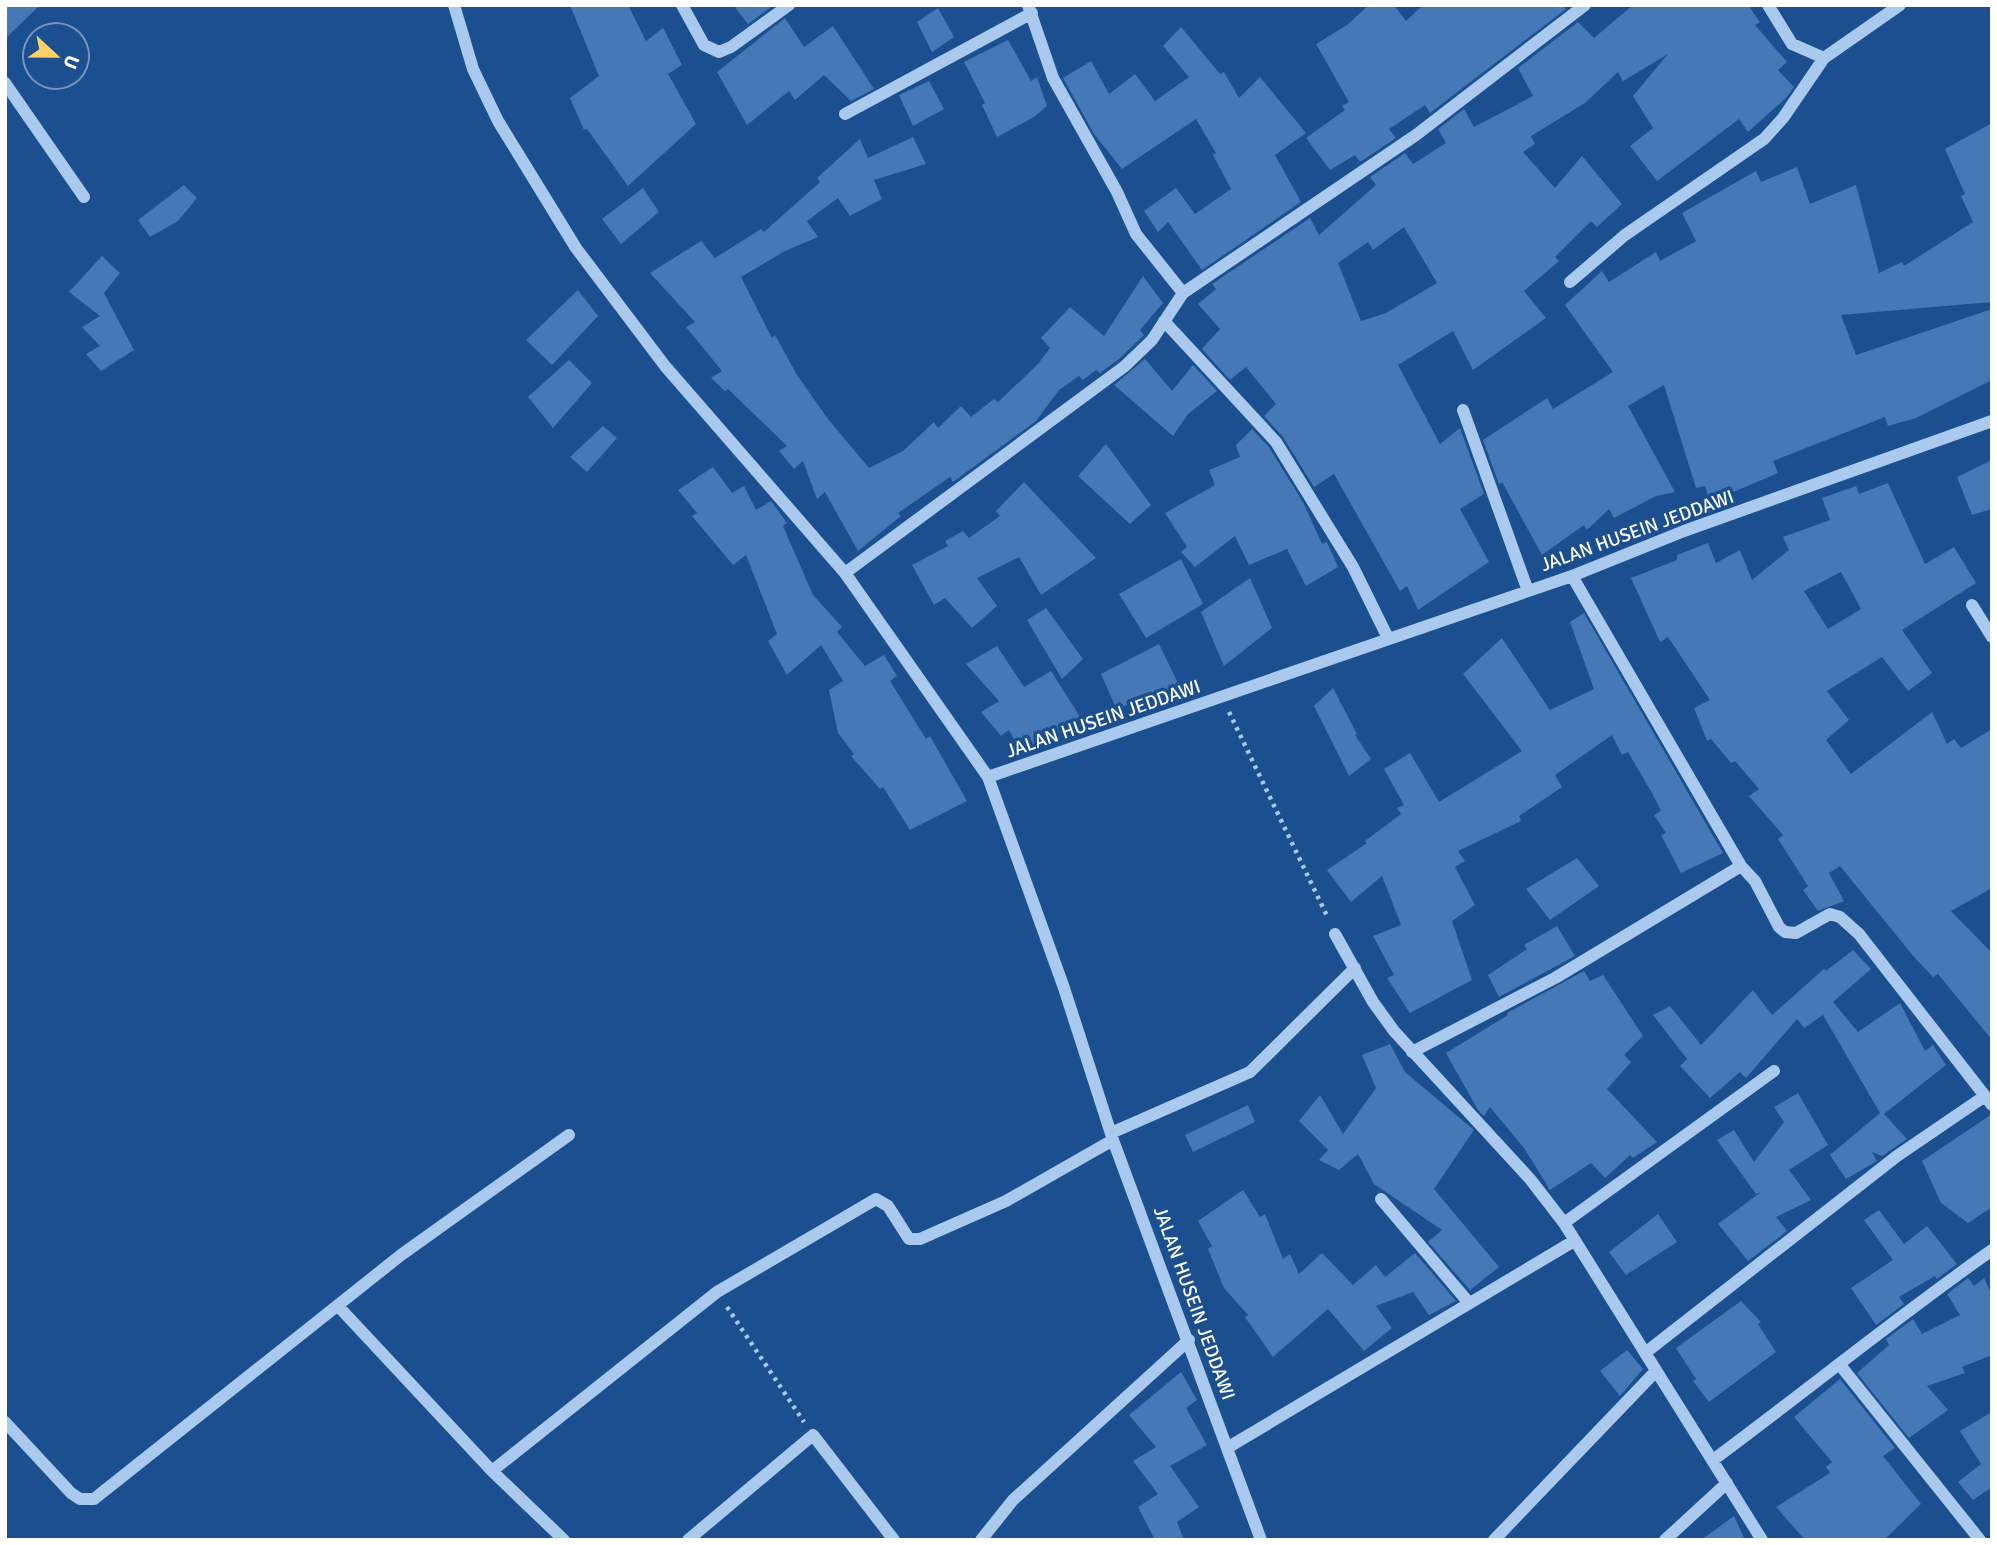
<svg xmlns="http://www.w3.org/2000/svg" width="1997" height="1545" font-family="Signika,sans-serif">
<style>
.building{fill:#4478b7;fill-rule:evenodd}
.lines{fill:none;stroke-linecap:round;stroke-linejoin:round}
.path{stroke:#a9c9ee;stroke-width:4.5;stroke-dasharray:3.5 5;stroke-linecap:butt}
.minor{stroke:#a9c9ee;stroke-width:12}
.labels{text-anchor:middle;stroke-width:7;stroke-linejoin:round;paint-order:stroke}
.street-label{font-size:19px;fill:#fff;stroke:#1b4f8f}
</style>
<rect width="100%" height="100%" fill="#1b4f8f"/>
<path class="building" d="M5 5H40L5 39Z
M570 5H628L646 41 663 28 682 65 668 74 696 124 628 186 587 129 584 130 570 98 599 76Z
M733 5H774L748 24Z
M1369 5H1394L1406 21 1423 5H1562L1566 9 1430 113 1425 105 1389 129 1396 138 1360 162 1355 155 1330 170 1306 138 1345 110 1342 106 1349 102 1316 44 1347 25Z
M1633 5H1748L1760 22 1755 25 1787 62 1778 70 1794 87 1786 98 1748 132 1739 119 1657 181 1630 146 1653 128 1633 96 1668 54 1623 81 1618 72 1585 103 1531 136 1535 144 1523 152 1555 188 1582 156 1622 204 1597 227 1591 221 1555 257 1559 261 1524 291 1546 318 1473 370 1453 331 1398 365 1440 444 1460 428 1484 494 1460 509 1489 562 1418 610 1407 586 1400 591 1334 474 1314 487 1283 437 1264 416 1276 404 1246 367 1230 380 1202 349 1220 329 1198 304 1216 289 1212 284 1310 218 1319 235 1376 185 1370 177 1405 153 1413 164 1446 143 1438 129 1464 109 1474 127 1533 96 1518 68 1578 22 1594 38ZM1404 227 1437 283 1386 313 1361 321 1338 263 1368 242 1373 250Z
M938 8 954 37 932 52 917 22Z
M785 18 804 47 833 26 874 89 851 101 824 75 795 100 789 91 747 125 717 72Z
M1181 27 1220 74 1224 72 1239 98 1260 77 1306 133 1275 155 1301 202 1202 270 1168 222 1158 232 1144 211 1176 188 1195 214 1231 189 1213 155 1216 153 1196 119 1122 169 1094 134 1063 78 1091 61 1109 94 1135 74 1155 101 1189 77 1163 46Z
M1008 40 1031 81 1037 77 1047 106 1034 117 997 137 982 105 985 103 964 62Z
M929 81 944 109 913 126 899 95Z
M1992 123V302L1841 315 1856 355 1992 309V380L1916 418 1888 426 1885 417 1773 461 1778 473 1710 502 1705 486 1696 488 1664 385 1628 406 1675 492 1656 496 1614 518 1609 509 1587 530 1584 525 1542 555 1502 482 1499 484 1483 440 1547 398 1553 409 1613 372 1565 305 1602 271 1609 282 1656 252 1660 261 1696 241 1682 213 1756 171 1761 182 1797 167 1810 204 1856 185 1879 273 1902 262 1904 266 1973 222 1961 196 1965 194 1945 149Z
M913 137 926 164 874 180 882 199 850 216 838 198 807 221 818 237 785 251 741 277 772 338 775 335 797 375 828 419 869 468 903 451 934 422 938 428 961 406 971 417 994 399 998 402 1038 364 1050 348 1041 338 1070 307 1104 336 1143 276 1163 303 1140 330 1144 335 1119 359 1100 373 1096 370 1083 380 1079 376 1059 390 1036 421 953 482 950 477 898 513 901 516 858 551 825 492 817 499 803 461 794 469 779 451 787 446 728 389 725 391 711 378 722 371 686 327 695 322 650 273 701 241 715 258 761 229 764 232 820 182 817 178 860 139 868 158Z
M184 185 197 198 178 221 150 237 138 220Z
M643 188 659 212 621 244 602 219Z
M102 256 120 273 104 293 134 350 101 371 86 354 100 346 82 327 100 316 69 292Z
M578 290 598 316 552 365 526 340Z
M1145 359 1172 391 1193 365 1217 391 1188 414 1173 436 1114 385Z
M569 360 592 383 553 428 528 397Z
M603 426 617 438 587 472 570 457Z
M1252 429 1269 447 1304 504 1322 544 1327 542 1338 567 1306 586 1287 549 1249 565 1235 536 1195 567 1181 552 1187 547 1165 513 1215 485 1209 470 1240 457 1236 445Z
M1106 444 1151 505 1130 524 1078 476Z
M1992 460V509L1972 515 1957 477Z
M713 467 732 493 744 486 756 510 771 501 787 523 783 526 813 595 842 627 837 632 865 666 884 655 897 676 890 681 926 739 930 736 967 801 910 830 883 787 880 789 851 756 854 754 838 733 829 690 843 681 821 645 787 675 768 641 777 634 746 555 733 565 692 516 697 513 678 490Z
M1024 482 1096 558 1041 595 1019 557 977 578 997 606 972 628 945 598 934 605 912 565 948 546 945 541 963 531 969 538 1000 516 996 511Z
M1888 483 1925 564 1954 547 1976 583 1902 630 1932 673 1908 691 1882 657 1827 691 1849 720 1826 740 1851 774 1932 712 1947 744 1954 739 1961 748 1992 729V888L1951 911 1992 953V1040L1938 974 1933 977 1914 957 1840 866 1829 873 1844 901 1818 911 1803 890 1808 886 1778 839 1783 835 1749 796 1759 789 1735 761 1731 763 1711 739 1707 741 1694 708 1710 700 1668 637 1660 642 1631 578 1677 560V555L1708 543 1716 563 1740 550 1752 580 1789 550 1783 537 1830 520 1822 498 1856 486 1859 494ZM1841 572 1861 609 1828 629 1804 591Z
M1181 559 1203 604 1146 638 1119 594Z
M1250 578 1272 628 1224 666 1201 612Z
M1046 608 1083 659 1062 679 1027 620Z
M1584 613 1723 853 1681 873 1661 835 1666 833 1654 815 1661 811 1652 793 1628 752 1622 755 1612 735 1555 775 1562 787 1519 816 1521 821 1458 851 1465 861 1455 867 1475 905 1452 921 1472 980 1410 1013 1387 978 1394 975 1373 936 1401 925 1382 876 1351 902 1327 870 1367 843 1365 841 1401 814 1397 808 1404 805 1384 769 1410 753 1439 802 1522 751 1463 674 1502 638 1550 710 1594 689 1570 622Z
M1159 644 1179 685 1151 699 1148 693 1117 710 1101 674Z
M997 646 1024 687 1051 671 1084 723 1053 735 1058 742 1023 755 1009 730 1001 736 981 712 999 701 966 664Z
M1333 688 1357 734 1355 735 1371 759 1349 776 1314 706Z
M1577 858 1599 886 1550 920 1526 889Z
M1557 926 1575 956 1499 997 1488 975 1527 949 1524 945Z
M1853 950 1871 969 1833 1002 1858 1032 1900 1003 1925 1051 1933 1045 1946 1065 1884 1114 1907 1139 1882 1156 1872 1152 1877 1161 1846 1179 1830 1155 1880 1113 1823 1015 1804 1028 1797 1019 1746 1078 1740 1072 1710 1098 1680 1066 1687 1059 1653 1015 1670 1006 1701 1045 1753 990 1772 1015 1824 969 1826 971Z
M1584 971 1590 981 1603 975 1643 1036 1624 1055 1631 1062 1607 1089 1657 1142 1633 1158 1630 1155 1605 1178 1591 1163 1550 1190 1524 1148 1490 1107 1484 1116 1478 1110 1446 1053 1508 1015 1507 1013Z
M1390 1044 1405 1072 1474 1130 1434 1189 1499 1267 1470 1290 1428 1242 1442 1230 1374 1184 1358 1154 1339 1170 1319 1160 1328 1150 1299 1121 1320 1095 1343 1134 1376 1088 1362 1055Z
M1798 1093 1828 1145 1789 1170 1811 1200 1776 1217 1787 1231 1748 1261 1718 1224 1761 1192 1756 1194 1717 1140 1734 1130 1754 1162 1784 1122 1774 1107Z
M1248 1105 1255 1122 1193 1152 1185 1135Z
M1992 1114V1207L1968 1223 1941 1203 1922 1161Z
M1243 1190 1260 1217 1265 1214 1283 1259 1290 1254 1299 1274 1322 1253 1353 1285 1376 1265 1385 1277 1415 1253 1456 1301 1429 1315 1413 1292 1376 1306 1392 1328 1364 1351 1328 1309 1273 1357 1245 1317 1248 1315 1224 1288 1208 1249 1212 1246 1198 1221Z
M1879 1210 1904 1244 1927 1226 1957 1264 1937 1279 1935 1276 1899 1297 1904 1304 1876 1325 1851 1288 1893 1260 1864 1220Z
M1658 1214 1677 1242 1626 1275 1609 1252Z
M1968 1278 1974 1286 1984 1278 1992 1295V1355L1962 1367 1965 1373 1927 1386 1948 1410 1909 1438 1857 1373 1889 1345 1886 1339 1913 1319 1922 1334 1960 1315 1947 1294Z
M1741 1301 1761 1322 1758 1324 1776 1352 1709 1402 1693 1381 1696 1379 1676 1348Z
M1627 1350 1643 1369 1620 1396 1600 1371Z
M1181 1372 1197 1400 1186 1408 1207 1445 1170 1466 1199 1507 1177 1522 1184 1540H1155L1138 1507 1158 1494 1133 1461 1156 1447 1129 1415Z
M1840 1379 1895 1448 1883 1456 1921 1504 1884 1540H1805L1776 1507 1830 1473 1826 1467 1832 1462 1794 1417Z
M1992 1412V1487L1973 1500 1958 1482 1981 1464 1960 1431Z
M1734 1516 1745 1540H1701Z"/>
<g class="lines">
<path class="path" d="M1229 712 1328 918
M727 1307 804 1422"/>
<path class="minor" d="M454 5 473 69 498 121 576 248 665 366 845 573 988 777
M682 5 704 45 719 52 731 47 789 5
M1028 5 1053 78 1117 192 1136 234 1183 293
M1768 5 1792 44 1824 58 1900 5
M5 83 84 197
M845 114 1032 13
M1570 282 1625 235 1764 139 1783 118 1824 58
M1164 321 1276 442 1353 567 1388 638
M1463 410 1528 591
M845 573 1125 366 1152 340 1183 293 1416 135 1585 5
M1572 576 1741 866 1755 881 1779 927 1785 932 1796 933 1830 914 1840 917 1859 934 1992 1105
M1972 605 1992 637
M1335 934 1373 1002 1394 1031 1530 1179 1564 1223 1762 1540
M1412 1052 1555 978 1741 866
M1111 1133 1250 1072 1355 968
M1381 1199 1469 1303
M1564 1223 1774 1071
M338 1306 492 1471 564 1540
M1645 1353 1897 1156 1985 1096
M1840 1365 1980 1540
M5 1422 71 1493 80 1499H94L401 1255 569 1135
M1227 1448 1574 1241
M1713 1460C1806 1391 1897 1317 1992 1250
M492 1471 717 1292 876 1199 888 1206 909 1239H920L1006 1201 1113 1140
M688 1540 813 1435 894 1540
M981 1540 1013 1500 1189 1340
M1261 1540 1113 1140 1064 988 988 777 1572 576 1684 531 1992 421
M1494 1540 1656 1371
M1665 1540 1727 1483"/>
</g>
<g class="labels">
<g class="street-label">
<text transform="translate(1637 530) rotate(-20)" y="7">JALAN HUSEIN JEDDAWI</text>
<text transform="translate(1103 718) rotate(-19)" y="7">JALAN HUSEIN JEDDAWI</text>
<text transform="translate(1195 1303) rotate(70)" y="7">JALAN HUSEIN JEDDAWI</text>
</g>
</g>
<rect width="1997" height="1545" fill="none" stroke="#ffffff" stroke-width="14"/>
<g transform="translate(56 56) rotate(112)"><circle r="33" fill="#1b4f8f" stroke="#7695bc" stroke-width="2"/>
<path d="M0-5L12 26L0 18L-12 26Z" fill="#ffd166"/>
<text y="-10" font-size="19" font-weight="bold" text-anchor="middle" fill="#ffffff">U</text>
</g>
</svg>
